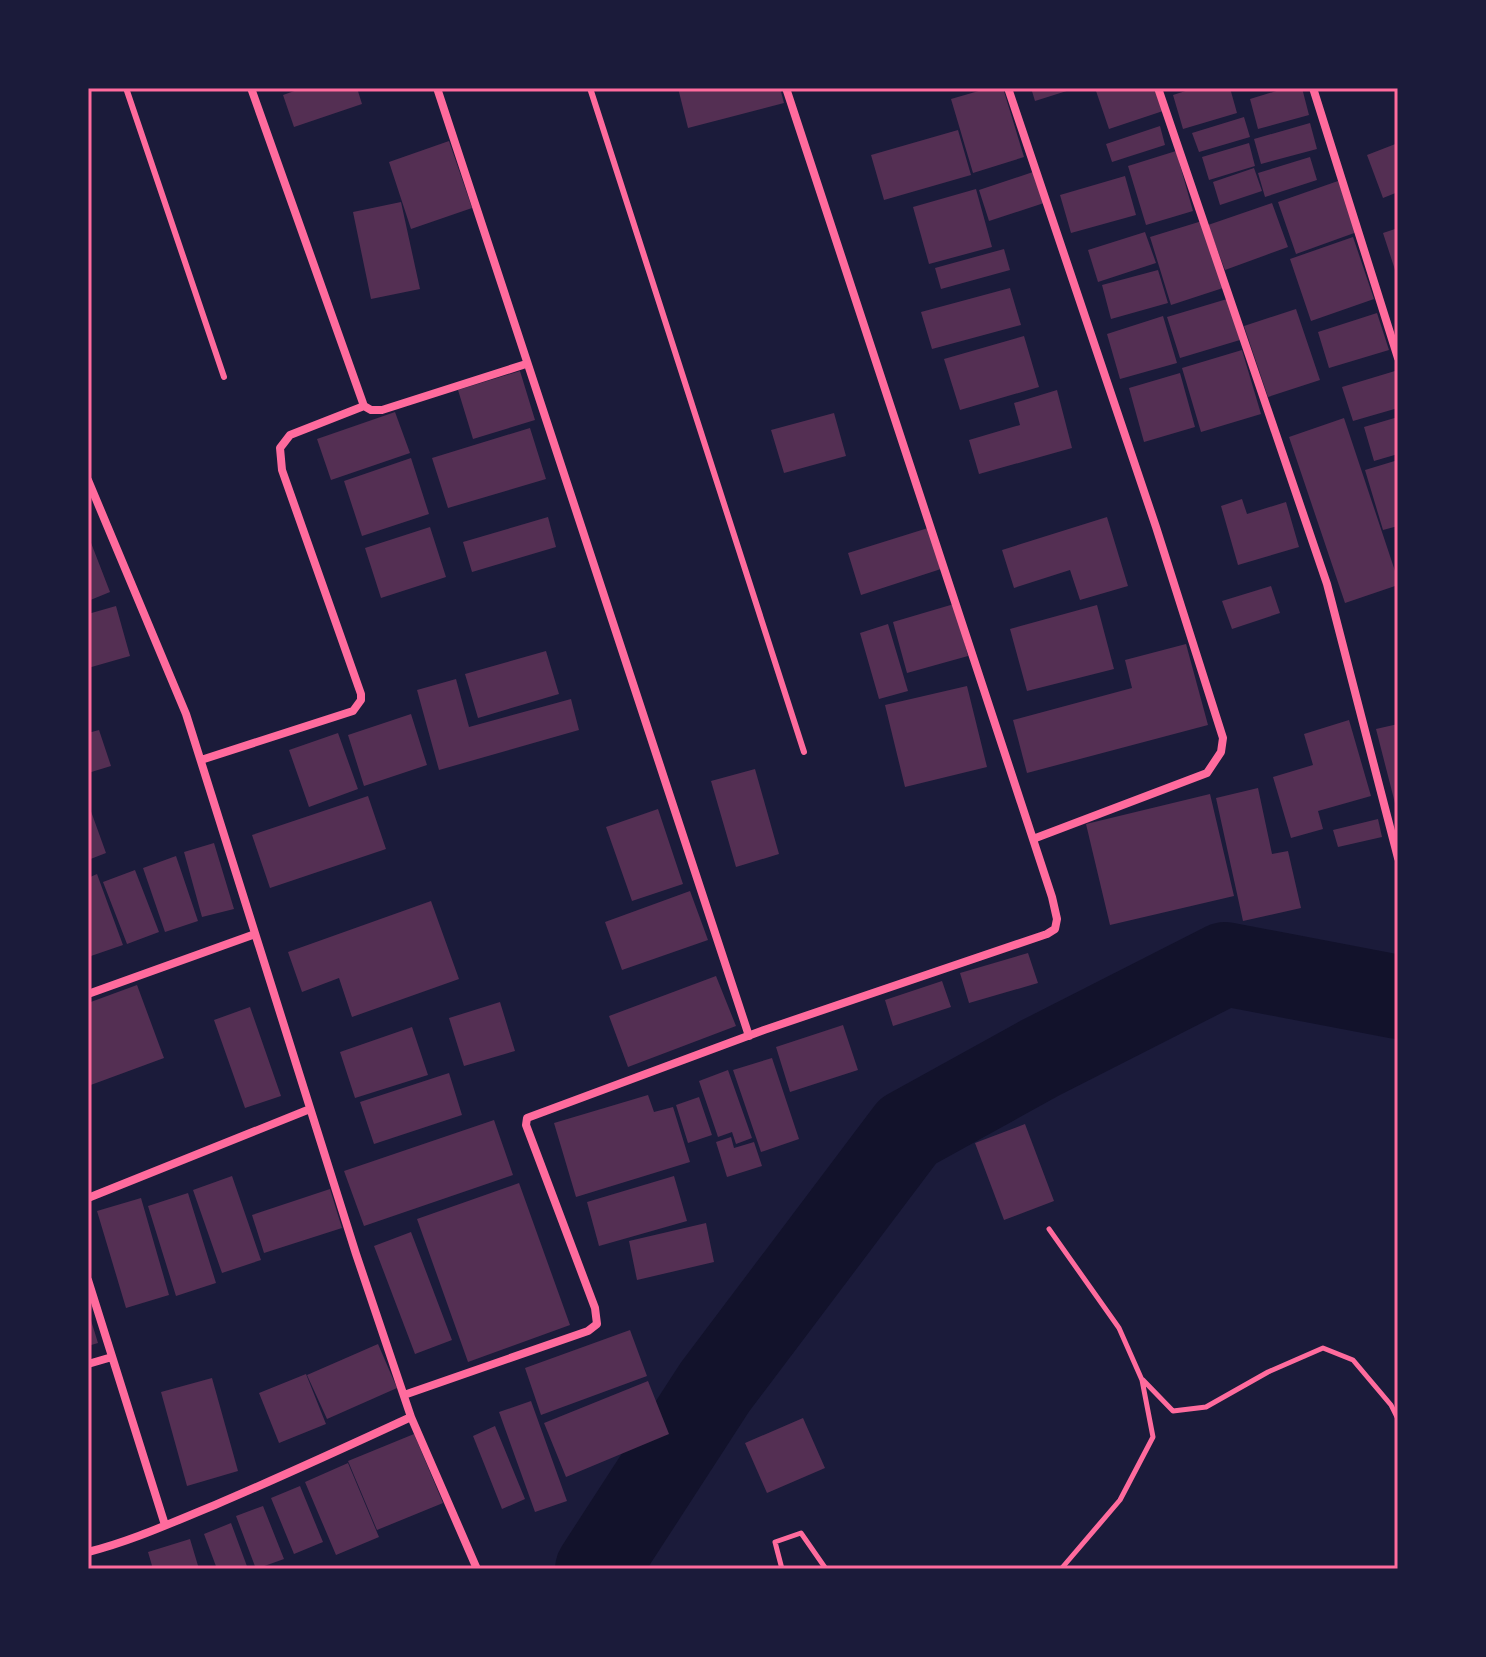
<svg xmlns="http://www.w3.org/2000/svg" width="1486" height="1657" font-family="'Varela Round',sans-serif">
<style>
.lines{fill:none;stroke-linecap:round;stroke-linejoin:round}
.river{stroke:#12122b;stroke-width:84}
.building{fill:#542f53}
.path{stroke:#ff6b9d;stroke-width:5}
.service{stroke:#ff6b9d;stroke-width:6}
.minor{stroke:#ff6b9d;stroke-width:8}
.neatline{fill:none;stroke:#ff6b9d;stroke-width:3}
</style>
<rect width="100%" height="100%" fill="#1b1b3a"/>
<g class="lines">
<path class="river" d="M597 1569 715 1387 908 1131 1040 1058 1225 964 1398 997"/>
</g>
<path class="building" d="M303 88H357L362 104 294 127 283 95Z
M678 88H780L784 103 688 128Z
M989 88H1003L1024 157 973 173 951 99Z
M1031 88H1073V89L1035 101Z
M1095 88H1155L1163 111 1109 129Z
M1195 88H1230L1237 113 1183 129 1173 95Z
M1286 88H1302L1309 115 1258 129 1250 99Z
M1244 117 1250 137 1199 152 1192 133Z
M1310 123 1317 149 1261 164 1254 139Z
M1160 126 1165 145 1112 162 1106 144Z
M958 130 971 175 884 200 871 155Z
M449 141 472 208 411 229 389 162Z
M1249 143 1255 166 1209 180 1202 157Z
M1398 143V192L1383 198 1367 155Z
M1176 151 1193 211 1146 225 1128 166Z
M1310 157 1317 180 1265 197 1258 173Z
M1254 168 1262 191 1220 205 1213 182Z
M1033 172 1044 203 989 221 979 190Z
M1125 176 1136 215 1071 233 1060 195Z
M1338 181 1357 232 1296 254 1278 202Z
M976 189 992 247 929 264 913 207Z
M401 202 420 289 371 299 353 212Z
M1272 203 1288 247 1225 270 1208 225Z
M1202 221 1223 288 1171 305 1150 237Z
M1398 228V276H1397L1383 233Z
M1145 232 1156 263 1098 282 1088 250Z
M1353 237 1374 299 1311 321 1290 259Z
M1004 249 1010 270 941 289 935 268Z
M1158 270 1168 303 1111 319 1102 285Z
M1010 288 1021 325 932 349 921 312Z
M1227 299 1240 340 1180 358 1167 317Z
M1296 309 1320 380 1268 397 1244 326Z
M1377 313 1389 350 1329 368 1318 332Z
M1163 316 1177 363 1120 379 1107 334Z
M1024 336 1039 387 960 410 944 359Z
M1242 350 1261 414 1201 432 1182 368Z
M520 371 535 420 473 439 458 390Z
M1395 371 1398 382V408L1353 421 1342 387Z
M1180 373 1195 427 1144 442 1129 388Z
M1057 390 1072 448 979 474 969 440 1020 425 1014 403Z
M395 412 410 453 331 480 317 439Z
M834 413 846 456 784 473 771 430Z
M1398 417V454L1374 461 1364 427Z
M1344 418 1398 580V585L1345 603 1289 437Z
M530 428 546 479 448 508 432 458Z
M411 458 429 514 362 536 344 481Z
M1398 460V526L1383 530 1365 470Z
M1242 499 1247 514 1286 502 1299 547 1238 565 1221 506Z
M548 517 556 547 472 572 463 542Z
M1107 517 1128 586 1080 600 1070 570 1014 588 1002 550Z
M430 527 446 577 381 598 365 548Z
M928 528 941 569 861 595 848 553Z
M88 535 110 592 88 601Z
M1271 586 1280 613 1232 629 1222 601Z
M954 604 968 656 907 673 893 622Z
M1097 605 1114 669 1027 691 1010 629Z
M116 606 130 656 88 668V614Z
M888 624 908 691 879 699 860 633Z
M1186 644 1208 725 1027 773 1013 720 1132 688 1125 660Z
M546 651 559 694 478 718 465 674Z
M456 679 469 727 571 699 579 730 439 770 417 690Z
M967 686 987 767 905 787 885 705Z
M411 714 427 765 364 786 348 735Z
M1349 720 1371 796 1318 811 1323 829 1291 838 1273 777 1313 765 1304 734Z
M1398 724V811H1397L1376 729Z
M99 730 111 766 88 773V733Z
M338 733 358 789 309 807 289 750Z
M755 769 779 854 736 867 711 781Z
M1258 788 1272 854 1288 851 1301 908 1243 921 1216 798Z
M1210 794 1234 896 1110 925 1086 824Z
M368 796 386 849 270 888 252 835Z
M88 803 106 853 88 860Z
M658 809 683 884 632 901 606 827Z
M1378 819 1382 837 1338 847 1333 830Z
M214 843 234 909 202 917 184 852Z
M176 856 198 921 165 932 143 868Z
M135 870 159 932 127 944 103 882Z
M97 874 123 945 88 957V878Z
M690 891 708 940 622 970 605 922Z
M431 901 459 979 352 1017 339 978 302 992 288 952Z
M1028 953 1038 983 969 1003 960 973Z
M716 976 736 1026 628 1067 609 1016Z
M942 981 951 1007 893 1026 885 1000Z
M137 985 164 1058 88 1086V1003Z
M500 1002 515 1051 464 1066 449 1018Z
M250 1007 281 1096 245 1108 214 1020Z
M843 1025 858 1070 790 1092 776 1047Z
M412 1027 428 1075 355 1098 340 1052Z
M772 1058 799 1139 761 1152 733 1070Z
M728 1070 752 1138 736 1144 732 1132 718 1137 699 1081Z
M449 1073 462 1115 374 1144 360 1102Z
M648 1095 654 1112 673 1107 690 1162 576 1197 554 1123Z
M699 1097 712 1135 688 1143 676 1105Z
M494 1120 513 1175 364 1226 344 1171Z
M1025 1124 1054 1201 1004 1220 975 1143Z
M731 1137 734 1148 754 1142 762 1166 727 1177 716 1142Z
M232 1176 261 1260 222 1273 193 1190Z
M674 1176 687 1221 599 1246 587 1202Z
M519 1183 570 1325 468 1362 417 1219Z
M330 1189 342 1228 264 1253 252 1215Z
M188 1193 216 1283 176 1296 148 1206Z
M141 1198 169 1295 126 1308 97 1211Z
M706 1223 714 1262 637 1280 629 1241Z
M411 1232 452 1340 415 1354 374 1246Z
M89 1314 98 1343 88 1346V1315Z
M630 1330 647 1376 541 1415 525 1368Z
M378 1344 397 1388 327 1419 307 1375Z
M306 1374 326 1424 279 1443 259 1393Z
M212 1378 238 1471 187 1486 161 1392Z
M648 1381 669 1434 566 1477 544 1423Z
M531 1401 567 1501 535 1512 499 1412Z
M803 1418 825 1468 767 1493 745 1443Z
M495 1426 525 1499 502 1509 473 1436Z
M414 1434 443 1503 377 1530 348 1461Z
M348 1463 379 1537 336 1555 305 1482Z
M300 1486 323 1542 294 1554 271 1498Z
M263 1506 284 1559 256 1569 236 1516Z
M231 1523 248 1569H217L204 1534Z
M190 1539 199 1569H153L148 1552Z"/>
<g class="lines">
<path class="path" d="M1049 1229 1119 1328 1142 1380 1153 1437 1120 1500 1061 1569
M1143 1380 1173 1411 1206 1407 1268 1372 1323 1348 1353 1360 1391 1405 1398 1419
M782 1569 775 1542 801 1533 826 1569"/>
<path class="service" d="M126 88 224 377
M590 88 804 752"/>
<path class="minor" d="M251 88 364 406 371 410H382L526 364
M437 88 749 1036
M1008 88 1156 527 1223 738 1221 752 1207 773 1033 839
M1158 88 1327 584 1398 858
M1313 88 1398 358
M88 480 186 714 356 1254 411 1417 477 1569
M201 760 353 711 361 700V694L282 470 280 448 290 435 364 406
M88 994 255 934
M88 1198 310 1109
M88 1280 165 1525
M88 1364 112 1357
M404 1395 588 1331 597 1324 595 1308 526 1125 527 1118 764 1030 1047 934 1055 929 1057 919 1052 897 786 88
M88 1552C132 1541 173 1522 215 1505 281 1477 346 1447 411 1417"/>
</g>
<rect width="1486" height="1657" fill="none" stroke="#1b1b3a" stroke-width="180"/>
<rect x="90" y="90" width="1306" height="1477" class="neatline"/>
</svg>
